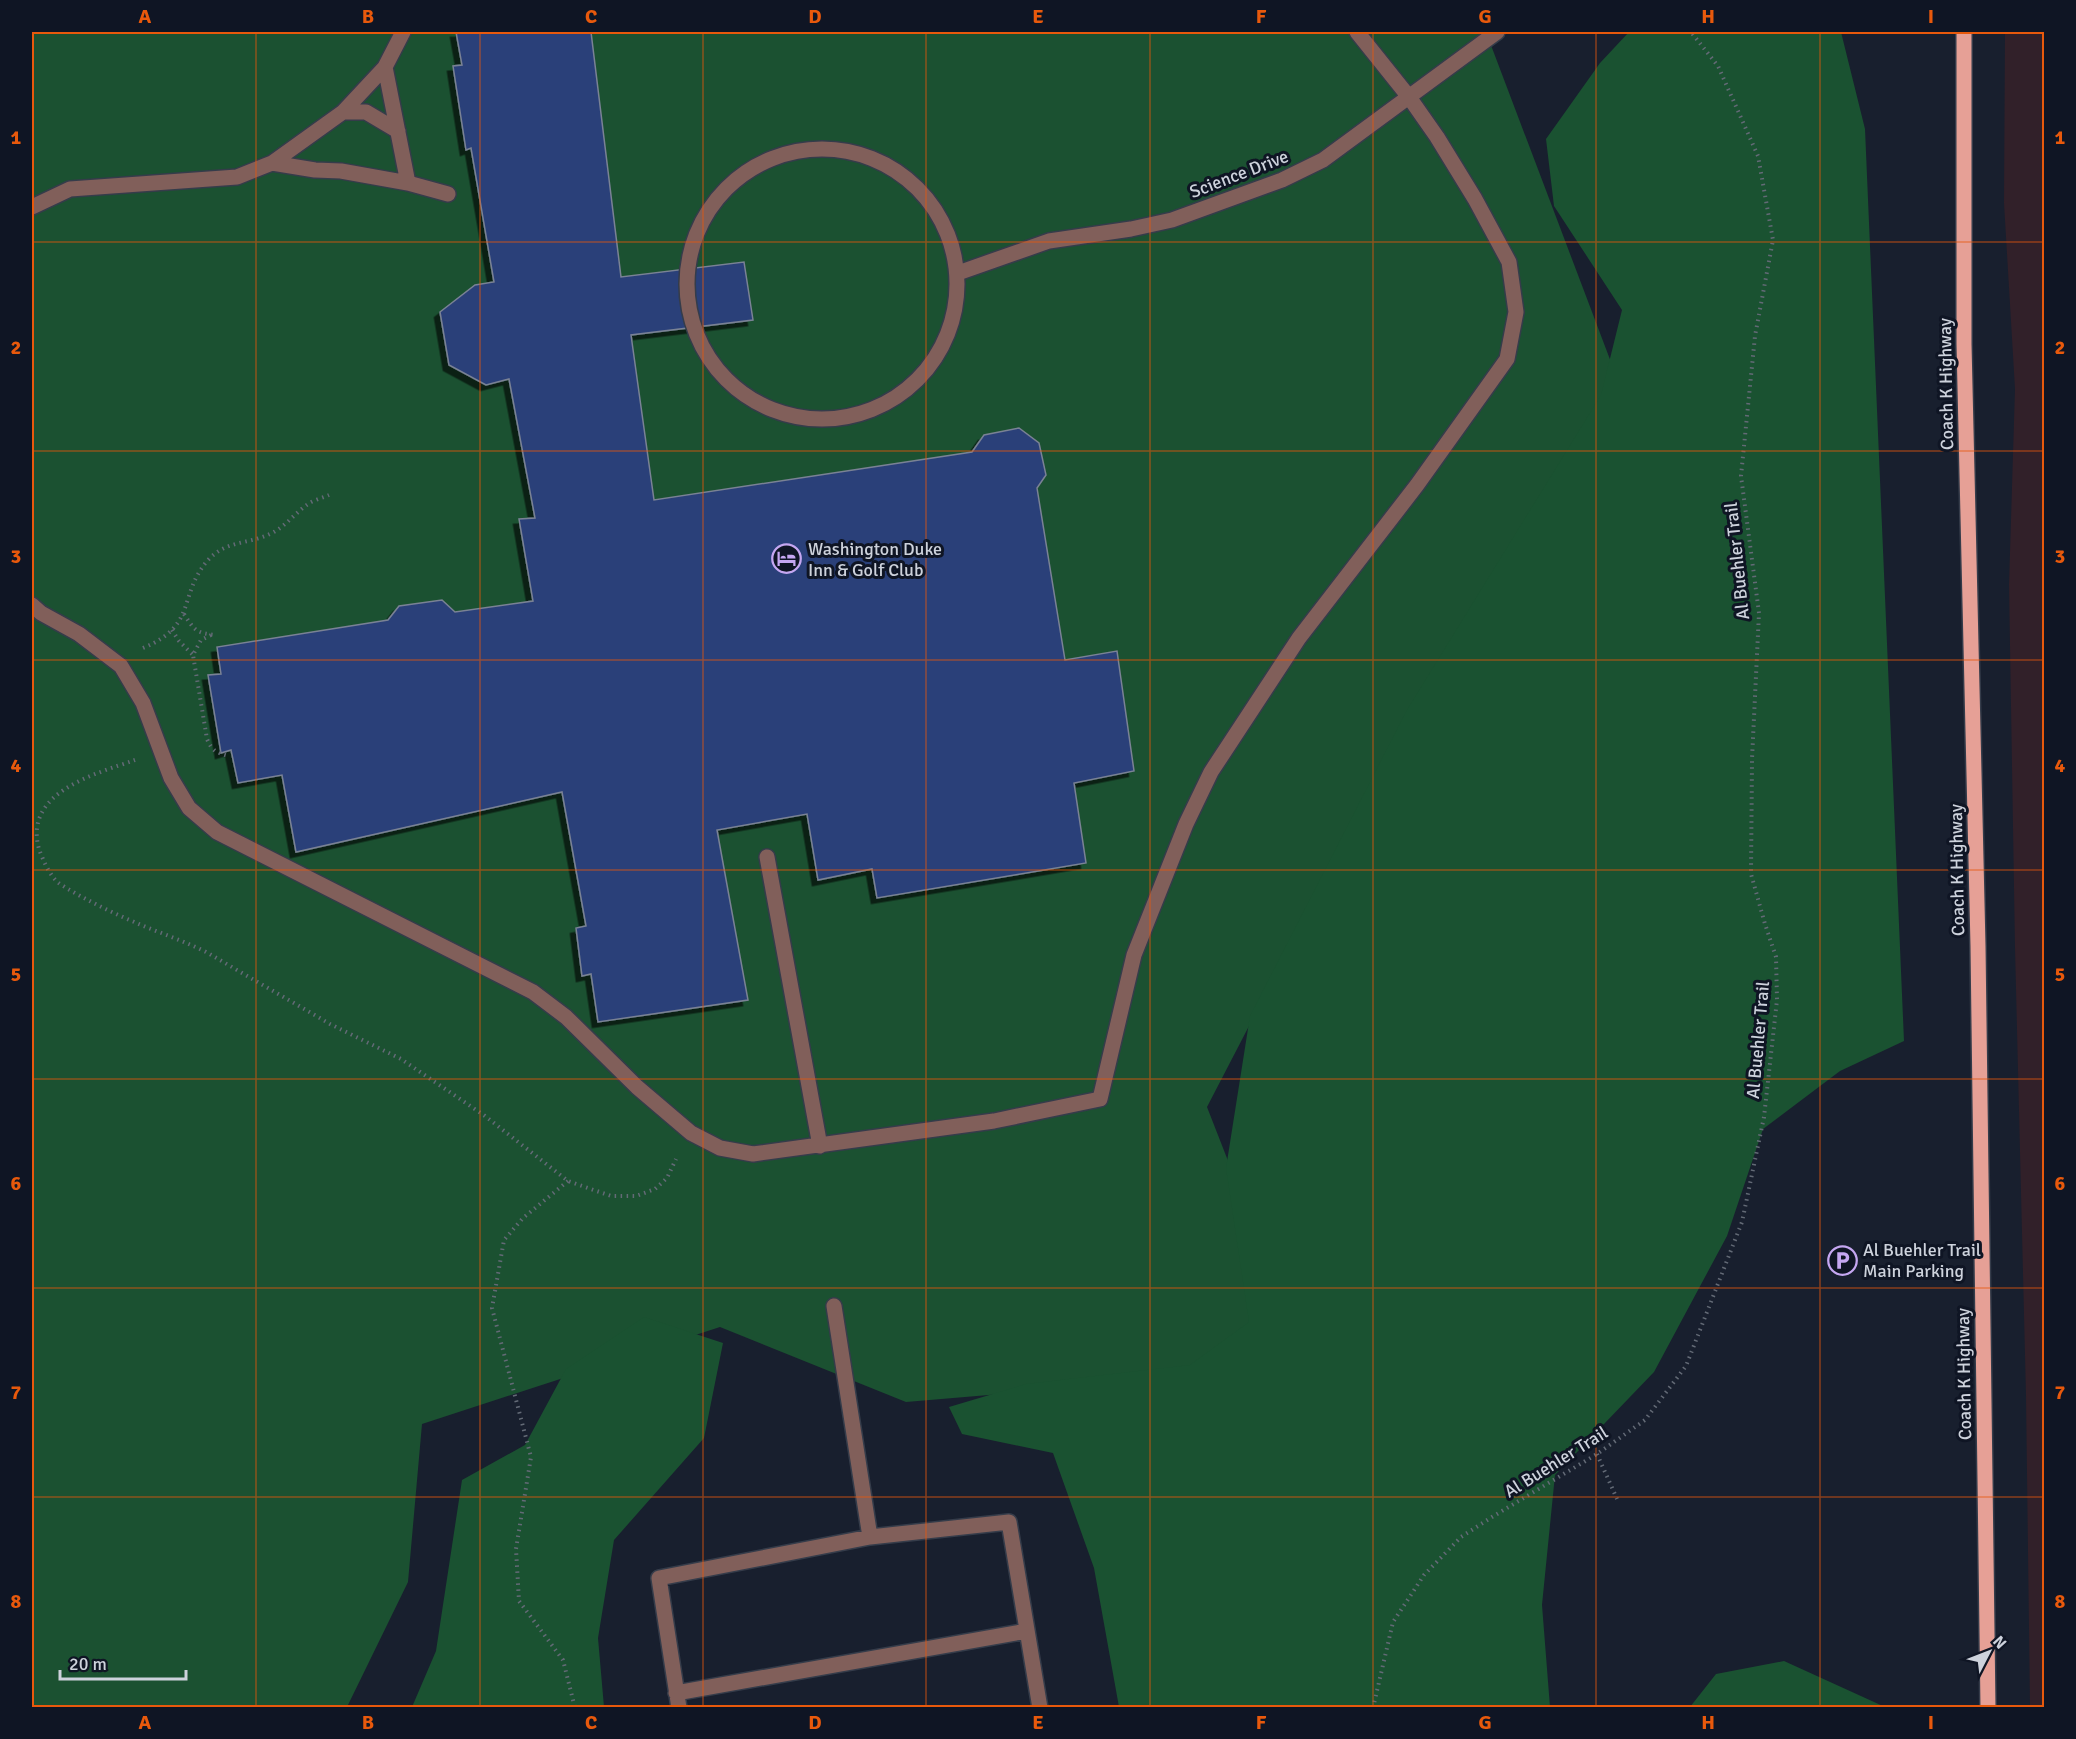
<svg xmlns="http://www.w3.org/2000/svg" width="2076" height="1739" font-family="Signika,sans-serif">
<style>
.education{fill:#312029}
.green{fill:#1b5131}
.forest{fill:#1a5231}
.building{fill:#2a4079;stroke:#7a8295;stroke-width:1.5;filter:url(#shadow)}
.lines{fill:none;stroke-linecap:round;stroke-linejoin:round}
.minor-casing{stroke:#353c4a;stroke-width:18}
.major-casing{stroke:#353c4a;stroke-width:18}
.path{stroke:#636a76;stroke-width:4;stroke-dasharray:1.5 4.5;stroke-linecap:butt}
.minor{stroke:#815f5a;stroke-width:15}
.major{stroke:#e6a096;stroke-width:15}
.grid{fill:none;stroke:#e8590c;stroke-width:1.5;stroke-opacity:0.55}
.labels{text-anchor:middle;stroke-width:6;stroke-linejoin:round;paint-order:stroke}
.street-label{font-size:18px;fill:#cdd2dc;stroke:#0f1524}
.poi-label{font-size:18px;fill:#cdd2dc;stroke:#0f1524;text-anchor:start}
.neatline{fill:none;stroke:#e8590c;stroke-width:2}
.grid-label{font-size:20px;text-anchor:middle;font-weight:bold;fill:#e8590c}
</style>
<defs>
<filter id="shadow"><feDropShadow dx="-5.5" dy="5.5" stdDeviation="0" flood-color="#0009"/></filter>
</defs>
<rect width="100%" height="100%" fill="#181f2e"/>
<path class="education" d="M2005 32H2044V1708L2030 1707 2026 1396 2015 948 2009 585 2015 389 2004 203Z"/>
<path class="green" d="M32 32H1486L1628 407 1430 677 1207 1107 1314 1381H1155L906 1402 720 1327 422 1424 408 1582 347 1707H32Z"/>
<path class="forest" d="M1629 32H1841L1865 129 1904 1041 1840 1071 1763 1129 1727 1236 1654 1372 1555 1475 1542 1605 1550 1707H1553H1119L1094 1568 1053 1453 962 1434 949 1407 1026 1384 1190 1365 1249 1322 1226 1168 1250 1016 1407 710 1601 395 1622 310 1554 206 1546 139 1600 63Z
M644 1317 723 1343 704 1438 614 1540 598 1638 604 1707H412L436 1651 462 1480 525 1445 566 1369Z
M1784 1661 1885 1707H1690L1716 1674Z"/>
<path class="building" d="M456 32H591L621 277 744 262 753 320 631 335 654 500 972 452 984 435 1019 428 1039 443 1046 475 1037 488 1065 660 1117 651 1134 771 1074 783 1086 863 877 898 872 869 818 880 807 814 717 830 748 1000 598 1022 591 974 582 976 576 928 586 926 562 792 296 852 282 775 238 783 231 750 221 753 208 675 221 674 217 647 388 620 399 606 442 600 455 612 533 601 519 519 535 518 509 379 486 385 449 365 440 312 475 285 494 282 471 148 466 150 453 66 462 65Z"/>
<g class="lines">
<defs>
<path id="minor" d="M385 67 408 183
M343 112H366L398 131
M687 284a135 135 0 1 1 270 0a135 135 0 1 1-270 0Z
M272 163 315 170 341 171 408 183 448 194
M32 207 70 189 237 177 272 163 343 112 385 67 403 32
M958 273 1049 241 1131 229 1172 220 1282 180 1323 160 1497 32
M32 605 41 613 79 634 121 666 143 703 171 778 189 808 217 832 533 992 566 1017 637 1087 691 1133 720 1148 753 1154 994 1121 1100 1099 1134 955 1186 824 1211 772 1299 638 1417 485 1507 359 1516 312 1509 262 1475 199 1437 137 1409 97 1357 32
M767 857 820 1146
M834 1306 870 1537
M676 1693 1027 1631
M679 1708 659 1578 870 1537 1009 1522 1040 1708"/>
<path id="major" d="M1964 32V344L1978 946 1988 1708"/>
</defs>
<use href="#minor" class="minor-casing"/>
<use href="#major" class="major-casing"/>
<path class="path" d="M184 614C195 631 196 633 216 635
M172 630 179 641 193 655
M211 635 201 640 193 655 207 739C212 751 217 753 229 756
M143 648C199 625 177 594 209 559 227 540 251 544 272 533 286 526 295 513 308 504 314 500 322 498 329 495
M135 760C95 774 23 792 39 849 43 860 50 877 60 884 87 901 117 915 146 927 166 935 186 942 206 952L330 1024 401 1059 485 1116 568 1181 611 1196H636L655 1189 667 1178 676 1159
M568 1181 523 1218 504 1240 492 1308 531 1457 516 1549 519 1601 563 1660 575 1708
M1597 1454 1617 1499
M1373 1708 1393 1622 1424 1575 1461 1537 1492 1517 1597 1454 1645 1420 1686 1366 1742 1222 1764 1117 1777 1000 1776 957 1765 924 1751 874 1752 759 1759 613 1741 476 1755 336 1773 240 1758 156 1718 66 1691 32"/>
<use href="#minor" class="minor"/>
<use href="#major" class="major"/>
</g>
<path class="grid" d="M256 32V1708M480 32V1708M703 32V1708M926 32V1708M1150 32V1708M1373 32V1708M1596 32V1708M1820 32V1708M32 242H2044M32 451H2044M32 660H2044M32 870H2044M32 1079H2044M32 1288H2044M32 1497H2044"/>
<defs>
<symbol id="hotel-ring" viewBox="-11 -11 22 22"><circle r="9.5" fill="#0f1524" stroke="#c5a7f1" stroke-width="1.5"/><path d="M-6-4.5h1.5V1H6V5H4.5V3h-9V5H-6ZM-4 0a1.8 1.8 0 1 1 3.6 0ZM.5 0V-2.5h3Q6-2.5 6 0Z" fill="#c5a7f1"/></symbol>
<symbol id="parking-ring" viewBox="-11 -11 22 22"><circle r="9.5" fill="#0f1524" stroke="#c5a7f1" stroke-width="1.5"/><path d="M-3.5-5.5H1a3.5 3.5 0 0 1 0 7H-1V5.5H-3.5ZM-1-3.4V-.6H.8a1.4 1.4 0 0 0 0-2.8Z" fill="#c5a7f1"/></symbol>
</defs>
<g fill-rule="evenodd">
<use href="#hotel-ring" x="770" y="542" width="33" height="33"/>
<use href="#parking-ring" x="1826" y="1244" width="33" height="33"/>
</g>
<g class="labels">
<g class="street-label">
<text transform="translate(1239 174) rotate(-21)" y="6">Science Drive</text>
<text transform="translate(1946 384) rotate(-91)" y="6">Coach K Highway</text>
<text transform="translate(1737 561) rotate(-96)" y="6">Al Buehler Trail</text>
<text transform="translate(1957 870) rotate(-91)" y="6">Coach K Highway</text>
<text transform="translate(1758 1040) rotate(-85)" y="6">Al Buehler Trail</text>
<text transform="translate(1964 1374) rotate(-91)" y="6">Coach K Highway</text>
<text transform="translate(1556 1462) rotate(-32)" y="6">Al Buehler Trail</text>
</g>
<g class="poi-label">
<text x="808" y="555">Washington Duke<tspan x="808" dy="21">Inn &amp; Golf Club</tspan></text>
<text x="1863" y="1256">Al Buehler Trail<tspan x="1863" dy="21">Main Parking</tspan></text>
</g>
</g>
<rect width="2076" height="1739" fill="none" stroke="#0f1524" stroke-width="66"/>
<g transform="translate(1989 1652) rotate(48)" stroke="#0f1524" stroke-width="4.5" paint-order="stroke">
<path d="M0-4.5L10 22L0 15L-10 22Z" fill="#cdd2dc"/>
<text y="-9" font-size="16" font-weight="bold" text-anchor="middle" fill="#cdd2dc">N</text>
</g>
<path d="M60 1670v9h126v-9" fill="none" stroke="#cdd2dc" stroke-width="3"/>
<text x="69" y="1670" font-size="18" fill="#cdd2dc" stroke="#0f1524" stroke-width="4.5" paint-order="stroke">20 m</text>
<rect x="33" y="33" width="2010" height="1673" class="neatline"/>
<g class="grid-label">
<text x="145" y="23">A</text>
<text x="368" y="23">B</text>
<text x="591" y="23">C</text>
<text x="815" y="23">D</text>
<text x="1038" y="23">E</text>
<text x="1261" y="23">F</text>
<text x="1485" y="23">G</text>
<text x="1708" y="23">H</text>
<text x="1931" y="23">I</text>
<text x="16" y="144">1</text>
<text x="2060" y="144">1</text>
<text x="16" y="354">2</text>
<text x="2060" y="354">2</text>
<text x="16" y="563">3</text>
<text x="2060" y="563">3</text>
<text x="16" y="772">4</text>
<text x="2060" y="772">4</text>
<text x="16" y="981">5</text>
<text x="2060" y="981">5</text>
<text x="16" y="1190">6</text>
<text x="2060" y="1190">6</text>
<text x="16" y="1399">7</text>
<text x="2060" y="1399">7</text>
<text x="16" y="1608">8</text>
<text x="2060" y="1608">8</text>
<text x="145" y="1729">A</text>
<text x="368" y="1729">B</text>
<text x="591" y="1729">C</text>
<text x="815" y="1729">D</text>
<text x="1038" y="1729">E</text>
<text x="1261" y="1729">F</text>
<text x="1485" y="1729">G</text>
<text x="1708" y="1729">H</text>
<text x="1931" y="1729">I</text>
</g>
</svg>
